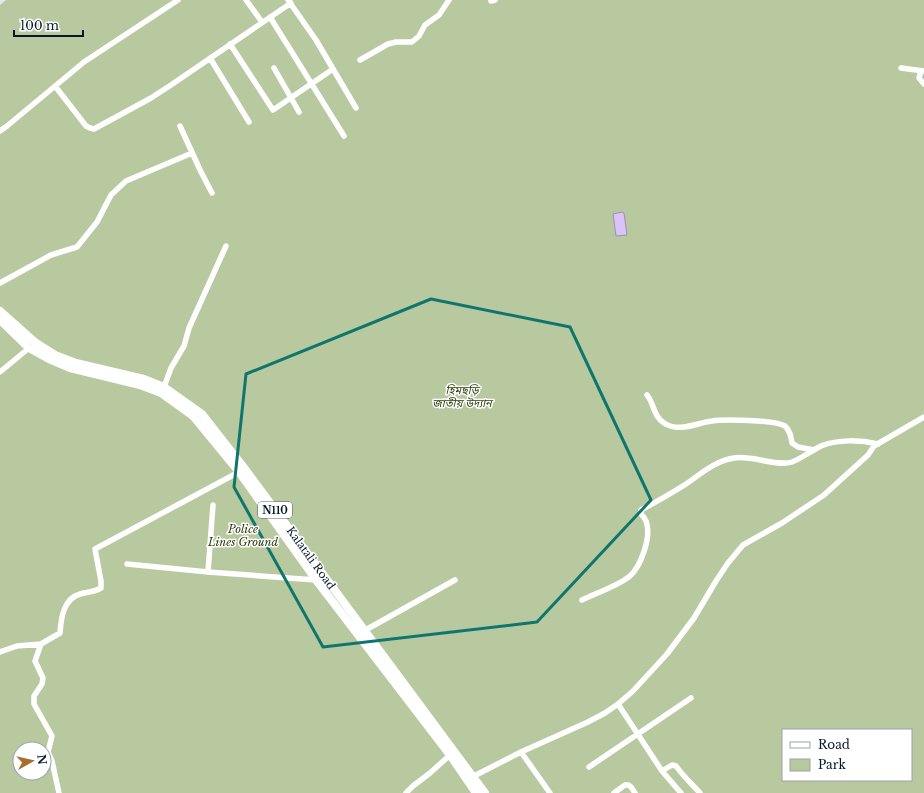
<svg xmlns="http://www.w3.org/2000/svg" width="924" height="793" font-family="'Libre Baskerville','Noto Sans Bengali',serif">
<style>
.green{fill:#b8c99f;fill-rule:evenodd}
.water{fill:#dac3f7;stroke:#9a90ba}
.lines{fill:none;stroke-linecap:round;stroke-linejoin:round}
.minor{stroke:#fff;stroke-width:5.5}
.highway{stroke:#fff;stroke-width:8}
.marked{fill:none;stroke:#0f766e;stroke-width:3;stroke-linejoin:round}
.labels{text-anchor:middle;stroke-width:3;stroke-linejoin:round;paint-order:stroke}
.shield{fill:#fff;stroke:#4f5e6b;stroke-width:1}
.shield-label{font-size:10px;font-weight:bold;fill:#03192b}
.park-label{font-size:11px;font-style:italic;fill:#2d3c0a;stroke:#fff}
.street-label{font-size:11px;fill:#03192b;stroke:#fff}
</style>
<rect width="100%" height="100%" fill="#dee9f4"/>
<path class="green" d="M6 0H924V793H0V5ZM783 730H911V780H783ZM20 749H44V773H20Z"/>
<path class="water" d="M622 212 624 213 627 235 616 236 613 214Z"/>
<g class="lines">
<path class="minor" d="M246 0 262 22
M288 0 316 40 356 108
M491 1 495 0
M270 17 344 136
M230 44 273 110 333 69
M210 58 249 122
M360 60 388 44 396 42H412L419 36 425 25 439 15 449 0
M274 68 299 112
M901 68 924 71
M921 71 919 78 924 84
M55 86 86 126 90 128 94 129 151 98 171 85 291 3
M180 126 201 172 212 193
M0 131 7 126 84 62 178 0
M0 283 51 255 77 247 97 222 111 195 126 181 192 153
M0 372 29 348
M164 387 171 368 184 346 189 328 226 246
M647 395C654 403 653 416 664 423 679 433 696 423 712 421 725 419 774 420 785 426 790 430 791 437 792 443L798 447 814 450
M127 564 208 572 316 580
M208 572 213 505
M582 600C594 594 620 585 630 576 641 566 652 536 646 521 645 518 643 516 641 514V510C656 502 672 493 686 484 702 473 715 461 734 458 752 455 777 467 792 462 802 458 811 451 821 446 838 439 861 440 878 444
M362 632 455 580
M0 652 17 646 41 644
M618 704 662 771 681 793
M521 752 588 722 605 713 618 704 633 691 667 654 694 618 716 581 728 563 743 545 782 523 824 495 868 455 874 446 924 417
M589 767 691 698
M662 771 672 765 676 766C683 776 692 784 700 793
M474 776 521 752 550 793
M59 793 52 761 48 752 52 736 34 704V696L42 684 43 678 35 661 41 644 60 633C61 619 63 599 80 594 87 592 94 592 101 588V581L95 549 239 472
M406 793 413 786 430 773 450 755
M614 793 625 785C631 784 632 789 635 793"/>
<path class="highway" d="M0 311 36 343 55 355 76 363 144 379 164 387 202 414 245 469 485 793
M0 320 29 348 49 359 70 368 140 385 161 393 193 416 239 472 316 580 450 755 476 793"/>
</g>
<path class="marked" d="M431 299 570 327 651 500 537 622 323 647 234 487 246 374Z"/>
<g class="labels">
<rect class="shield" x="258" y="502" width="34" height="16" rx="3"/>
<g class="shield-label">
<text x="275" y="514">N110</text>
</g>
<g class="park-label">
<text x="462" y="394">হিমছড়ি<tspan x="462" dy="13">জাতীয় উদ্যান</tspan></text>
<text x="243" y="533">Police<tspan x="243" dy="13">Lines Ground</tspan></text>
</g>
<g class="street-label">
<text transform="translate(311 558) rotate(54)" y="4">Kalatali Road</text>
</g>
</g>
<rect x="782" y="729" width="130" height="52" fill="#ffffff" stroke="#9aa3aa"/>
<rect x="790" y="742" width="20" height="6" fill="#ffffff" stroke="#9aa3aa"/>
<text x="818" y="749" font-size="12" fill="#03192b">Road</text>
<rect x="790" y="759" width="20" height="12" fill="#b8c99f" stroke="#9aa3aa"/>
<text x="818" y="769" font-size="12" fill="#03192b">Park</text>
<g transform="translate(32 761) rotate(82)"><circle r="19" fill="#ffffff" stroke="#9aa3aa"/>
<path d="M0-3L7 15L0 10L-7 15Z" fill="#a86e2e"/>
<text y="-6" font-size="11" font-weight="bold" text-anchor="middle" fill="#03192b">N</text>
</g>
<path d="M14 30v6h69v-6" fill="none" stroke="#03192b" stroke-width="2"/>
<text x="20" y="30" font-size="12" fill="#03192b" stroke="#ffffff" stroke-width="3" paint-order="stroke">100 m</text>
</svg>
